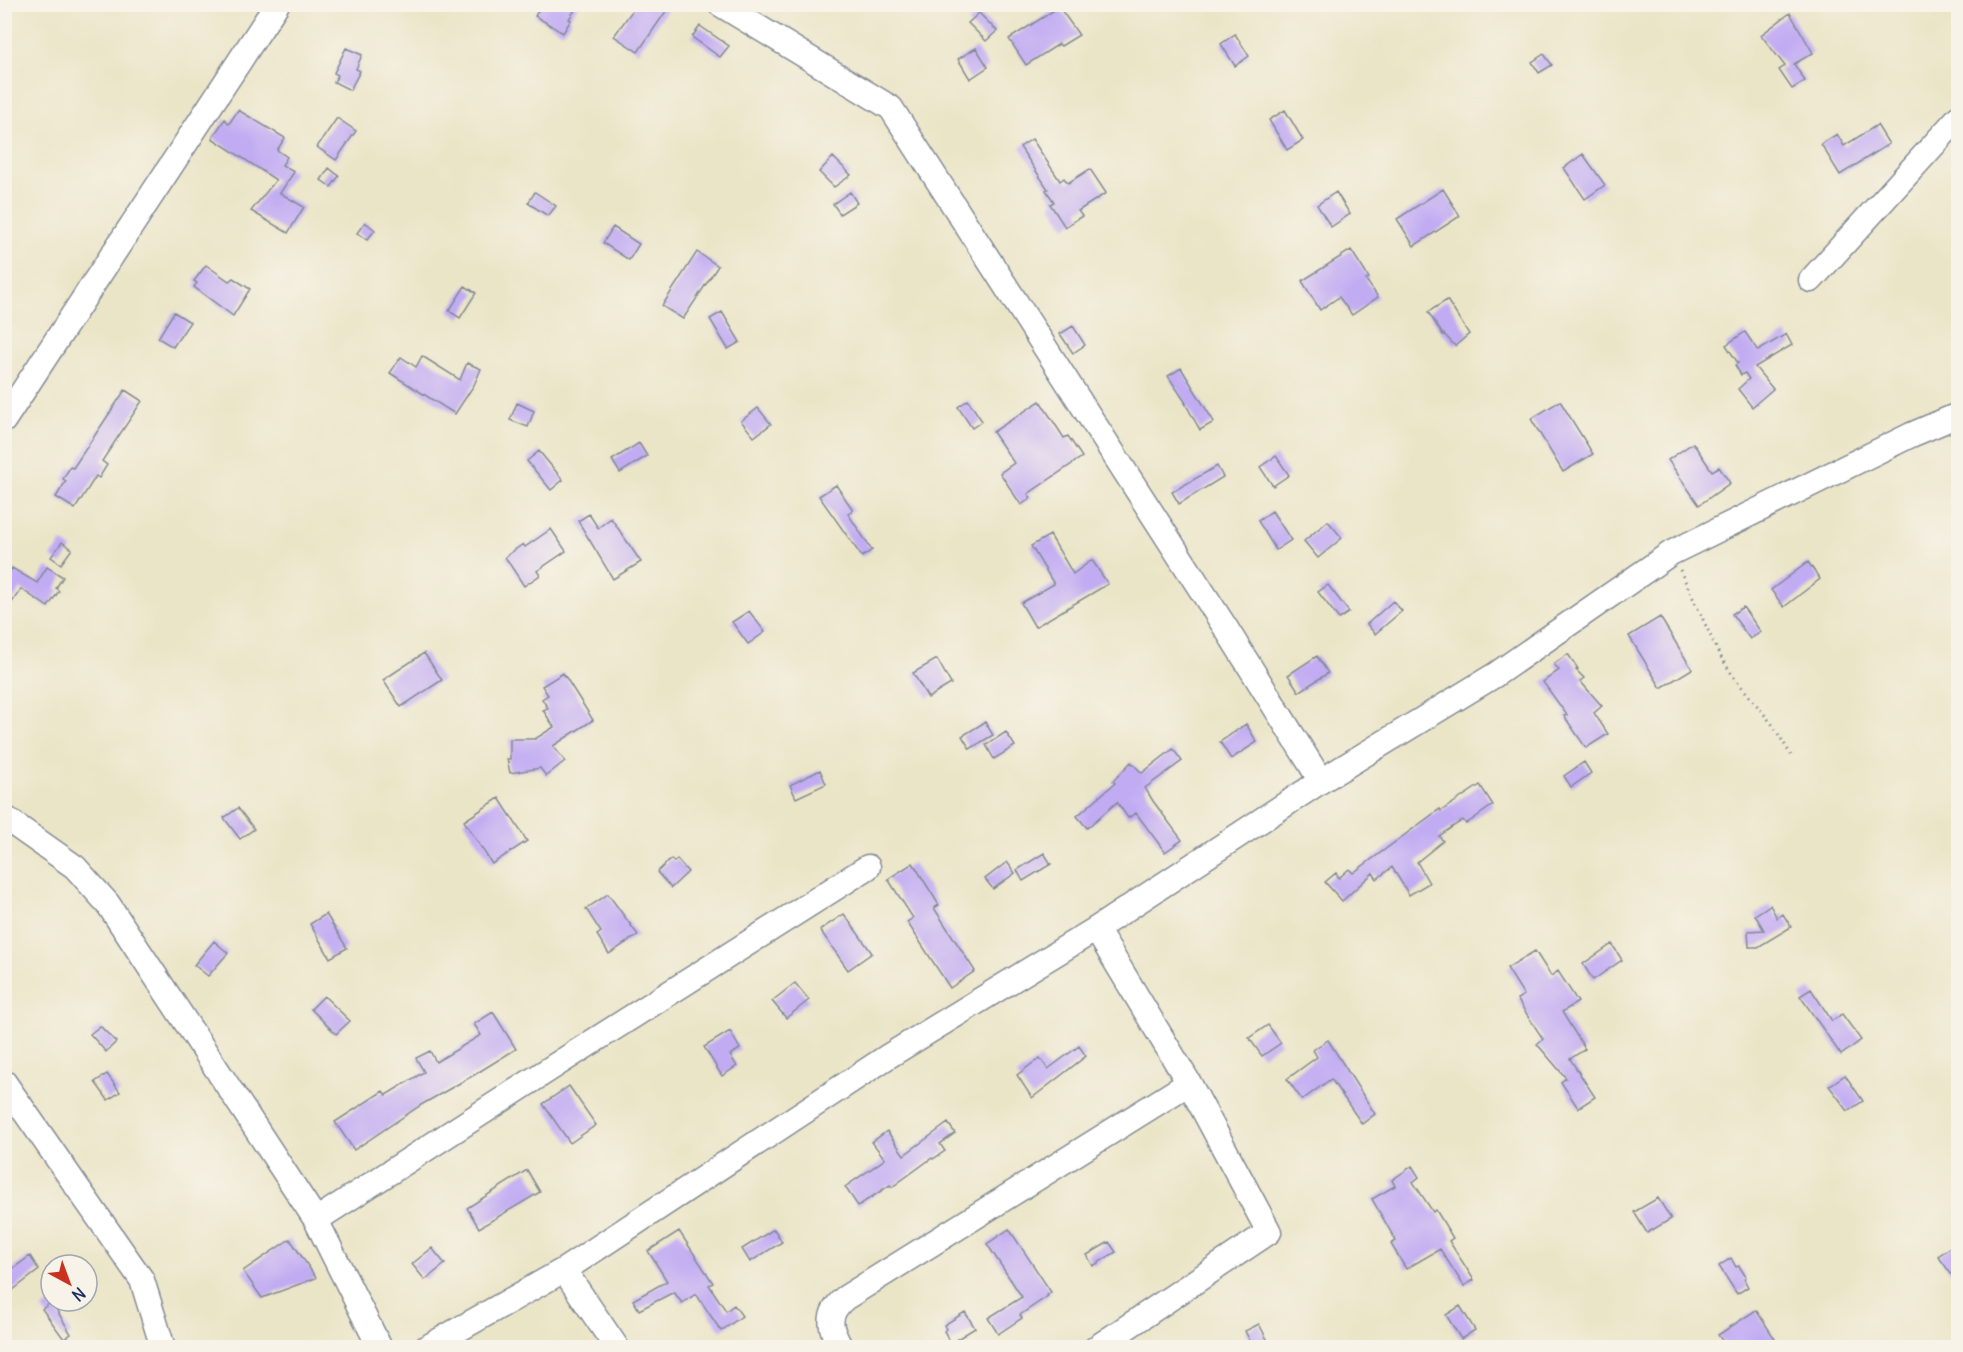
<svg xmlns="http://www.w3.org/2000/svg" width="1963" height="1352" font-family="Delius,sans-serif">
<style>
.building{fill:#c1abf3}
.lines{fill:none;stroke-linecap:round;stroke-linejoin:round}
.minor-casing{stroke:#838a93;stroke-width:27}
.path{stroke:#838a93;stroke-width:3;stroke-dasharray:1.5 4.5;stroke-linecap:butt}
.minor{stroke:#fff;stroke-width:24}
</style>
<rect width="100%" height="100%" fill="#f7f3e8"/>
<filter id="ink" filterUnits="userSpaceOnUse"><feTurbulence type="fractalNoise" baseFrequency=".0167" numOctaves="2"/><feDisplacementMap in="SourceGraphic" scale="12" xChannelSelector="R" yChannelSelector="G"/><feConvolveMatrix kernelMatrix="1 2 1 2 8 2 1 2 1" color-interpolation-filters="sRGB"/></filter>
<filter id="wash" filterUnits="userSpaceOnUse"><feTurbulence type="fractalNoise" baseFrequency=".008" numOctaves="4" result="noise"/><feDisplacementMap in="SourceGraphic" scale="24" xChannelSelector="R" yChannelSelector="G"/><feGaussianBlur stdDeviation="1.35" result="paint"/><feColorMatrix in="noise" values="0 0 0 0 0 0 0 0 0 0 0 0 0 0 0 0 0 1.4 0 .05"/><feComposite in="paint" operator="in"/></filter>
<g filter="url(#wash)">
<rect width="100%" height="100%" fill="#ebe5c8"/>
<g id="blocks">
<path class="building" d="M542 4H579L569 19 571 20 563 33 535 16Z
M637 4H671L638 52 614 36Z
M1059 7 1079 35 1061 46 1059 44 1026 65 1009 39Z
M979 13 997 31 986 41 968 23Z
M1790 13 1813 53 1794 64 1805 81 1792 89 1779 70 1785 66 1761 35Z
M700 26 729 46 720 57 692 37Z
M1235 34 1249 56 1235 66 1221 44Z
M346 48 362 55 356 69 360 71 350 90 334 82 338 75 334 73Z
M976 48 988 67 970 79 958 59Z
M1544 54 1552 65 1539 73 1532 62Z
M238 110 285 138 277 150 287 157 282 165 294 172 280 193 304 207 288 233 251 211 276 180 212 138 225 119 229 124Z
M1285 110 1303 140 1287 150 1269 120Z
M337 118 356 131 336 160 317 147Z
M1877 125 1889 144 1840 175 1821 144 1837 134 1844 146Z
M1032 139 1060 181 1064 178 1068 183 1090 169 1106 193 1078 211 1082 216 1065 227 1050 204 1054 202 1046 190 1048 189 1020 147Z
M1583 154 1605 185 1585 199 1564 168Z
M833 157 851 175 834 187 819 172Z
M329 168 339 176 331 187 321 180Z
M1443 189 1460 216 1414 246 1397 219Z
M535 192 556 206 548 216 528 203Z
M850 192 857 203 840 214 833 204Z
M1336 192 1350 214 1331 227 1317 205Z
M365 222 375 230 367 240 357 233Z
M613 227 639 244 629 260 603 243Z
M1351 250 1369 278 1366 280 1378 297 1352 315 1339 297 1320 310 1302 281Z
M697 252 718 266 683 319 662 306Z
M206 265 229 281 233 278 250 289 233 316 194 287 197 283 194 281Z
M465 286 476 293 460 318 449 311Z
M1447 300 1469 334 1455 346 1444 334 1443 335 1428 312Z
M174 312 190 322 173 347 158 338Z
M722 312 740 342 728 349 710 319Z
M1073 326 1085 345 1073 353 1060 334Z
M1745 332 1758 351 1786 334 1792 345 1755 367 1773 389 1752 407 1738 389 1749 379 1745 373 1741 375 1735 365 1738 363 1726 345Z
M422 356 460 380 467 363 481 369 474 385 455 414 390 373 401 357 416 367Z
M1181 368 1214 422 1200 430 1185 403H1186L1168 376Z
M125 390 142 401 102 461 107 465 99 478 96 476 75 509 56 497 66 481 63 479 70 467 73 468Z
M968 400 982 421 972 428 958 407Z
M1040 401 1064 438 1068 436 1082 457 1028 494 1031 498 1021 505 1000 473 1014 463 993 432Z
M1560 401 1593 454 1563 472 1531 419Z
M517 403 534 411 528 427 510 420Z
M758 408 771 424 754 437 741 421Z
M639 443 647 456 620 473 612 460Z
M1693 443 1712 471 1719 467 1730 483 1699 505 1668 460Z
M539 451 563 480 551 490 527 461Z
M1276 456 1289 475 1273 486 1260 467Z
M1217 466 1223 477 1179 504 1172 492Z
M836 485 853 510 848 514 872 550 862 557 819 496Z
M1272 511 1291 540 1276 550 1258 521Z
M589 514 598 528 611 518 641 562 613 579 578 521Z
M1328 521 1342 538 1318 558 1304 541Z
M551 529 566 551 537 571 540 575 524 586 505 557 523 544 525 547Z
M1050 535 1073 574 1092 560 1108 584 1035 627 1021 603 1054 584 1031 546Z
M62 542 72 549 61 564 51 557Z
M1808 562 1820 579 1784 607 1771 590Z
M47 567 63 577 56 588 59 591 48 607 21 589 4 614V580L12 568 37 583Z
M1328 585 1349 612 1339 619 1318 592Z
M1393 601 1402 611 1375 634 1367 624Z
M1743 607 1761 632 1750 639 1732 614Z
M749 611 765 632 748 644 732 622Z
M1660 617 1692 669 1661 688 1629 636Z
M424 653 442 680 401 707 383 680Z
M1568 654 1578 669 1576 670 1584 678 1580 681 1602 706 1594 713 1608 734 1586 748 1564 716 1567 715 1543 682 1559 670 1554 664Z
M1317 656 1328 673 1299 692 1288 675Z
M937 659 951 684 928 698 913 673Z
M563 673 593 720 553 746 565 761 546 776 540 768 510 773 507 759H510V739H535L554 727 543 710 548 708 542 699 548 695 542 686Z
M985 722 993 735 970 749 962 736Z
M1246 724 1257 742 1231 759 1220 742Z
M1006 732 1015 746 994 759 986 745Z
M1173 749 1182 761 1145 788 1153 801 1182 840 1165 852 1136 813 1128 818 1117 802 1087 828 1077 816 1115 783 1113 781 1131 762 1142 773Z
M1584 762 1591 773 1571 787 1564 776Z
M820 770 826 784 796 798 790 785Z
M1480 785 1493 805 1466 824 1463 820 1439 836 1443 841 1417 862 1429 883 1409 895 1392 867 1377 879 1373 873 1342 901 1325 882 1336 873 1339 878 1349 869 1353 873 1440 809 1441 811Z
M499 798 527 841 492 864 464 821Z
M238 808 254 829 240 839 224 818Z
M1044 853 1051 864 1023 881 1017 870Z
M671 859 674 862 677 859 688 872 671 888 657 872Z
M1007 862 1015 873 993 889 985 879Z
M913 863 939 905 934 908 975 971 950 988 907 922 913 918 888 879Z
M608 894 638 935 609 954 597 935 601 932 586 909Z
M1770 905 1777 918 1783 914 1791 927 1758 947H1749L1748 931 1764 930 1755 915Z
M326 914 347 948 330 958 310 924Z
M844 914 872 953 848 970 820 930Z
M214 941 228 953 208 976 194 965Z
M1612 944 1622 960 1593 980 1583 964Z
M1535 951 1551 976 1558 971 1578 1002 1562 1012 1585 1049 1570 1059 1595 1097 1578 1108 1561 1082 1566 1078 1537 1044 1543 1039 1517 999 1524 995 1507 968Z
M795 983 809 1000 786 1018 772 1001Z
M1811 989 1832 1021 1842 1014 1861 1040 1841 1055 1800 996Z
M324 996 350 1021 336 1034 311 1009Z
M493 1012 516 1049 474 1075 421 1105 354 1150 335 1122 383 1091 386 1095 424 1072 416 1058 430 1051 436 1062 481 1035 474 1024Z
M1268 1025 1281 1043 1262 1056 1249 1038Z
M100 1026 116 1042 106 1052 90 1034Z
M730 1031 740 1049 730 1055 737 1066 722 1076 704 1047Z
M1328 1040 1375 1114 1362 1124 1331 1079 1302 1100 1287 1079 1317 1057 1313 1050Z
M1079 1046 1086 1056 1032 1098 1017 1075 1040 1058 1048 1069Z
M107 1074 120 1092 108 1100 95 1082Z
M1845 1075 1863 1101 1848 1111 1829 1086Z
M569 1086 596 1125 570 1143 543 1104Z
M948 1123 955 1133 940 1144 945 1151 933 1159 932 1158 892 1187 890 1185 858 1206 845 1187 885 1159 872 1142 887 1131 904 1155Z
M1412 1166 1419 1177 1413 1182 1433 1212 1436 1210 1453 1238 1449 1241 1474 1280 1464 1286 1440 1249 1406 1269 1391 1244 1396 1241 1372 1199 1395 1186 1392 1180Z
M527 1170 540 1192 479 1228 467 1208Z
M1658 1198 1671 1219 1647 1233 1634 1212Z
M774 1229 782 1242 750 1262 742 1249Z
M1009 1229 1051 1292 1047 1295 1048 1296 1020 1315 1022 1318 998 1334 988 1318 1022 1297 987 1244Z
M679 1231 713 1283 709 1285 726 1311 734 1305 742 1316 721 1331 696 1294 682 1303 674 1292 639 1310 633 1300 667 1281 648 1251Z
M290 1239 316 1278 262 1298 243 1271Z
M1109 1242 1116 1252 1093 1266 1087 1255Z
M1953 1246 1959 1254V1285L1938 1256Z
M432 1248 445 1264 425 1280 412 1264Z
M30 1256 39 1270 13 1290 4 1279V1275Z
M1731 1258 1736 1267 1739 1266 1746 1277 1744 1279 1748 1287 1737 1294 1719 1266Z
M52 1302 71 1334 64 1339 42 1309Z
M1460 1306 1475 1330 1461 1339 1446 1315Z
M1756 1310 1775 1339 1762 1347H1727L1718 1335Z
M965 1312 975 1328 951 1343 944 1331 946 1329 944 1325Z
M1259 1324 1271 1347H1253L1245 1331Z"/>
</g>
</g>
<g filter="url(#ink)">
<use href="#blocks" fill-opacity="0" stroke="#838a93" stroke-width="1.5"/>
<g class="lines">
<defs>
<path id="minor" d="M720 4 891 108 1227 630 1321 781
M1811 280 1958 118
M4 420 277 4
M4 817 75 867 108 904 316 1220 380 1348
M1096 929 1189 1083 1269 1232 1096 1348
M4 1082 142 1280 163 1348
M316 1220 559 1063 868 867
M564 1270 617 1348
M426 1348 564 1270 887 1057 1096 929 1321 781 1495 675 1671 553 1911 435 1958 415
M841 1348C829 1328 826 1314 845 1298L1189 1083"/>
</defs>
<use href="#minor" class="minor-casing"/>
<path class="path" d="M1680 570 1719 654 1733 676 1772 724 1791 755"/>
<use href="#minor" class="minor"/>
</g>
</g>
<rect width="1963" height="1352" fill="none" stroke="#f7f3e8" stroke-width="24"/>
<g transform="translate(69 1283) rotate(139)"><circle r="28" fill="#f7f3e8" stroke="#9fa5b1" stroke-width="1.5"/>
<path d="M0-4.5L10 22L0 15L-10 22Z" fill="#c8321e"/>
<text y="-9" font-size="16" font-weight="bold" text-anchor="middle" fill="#1b2f5e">N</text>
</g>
</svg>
